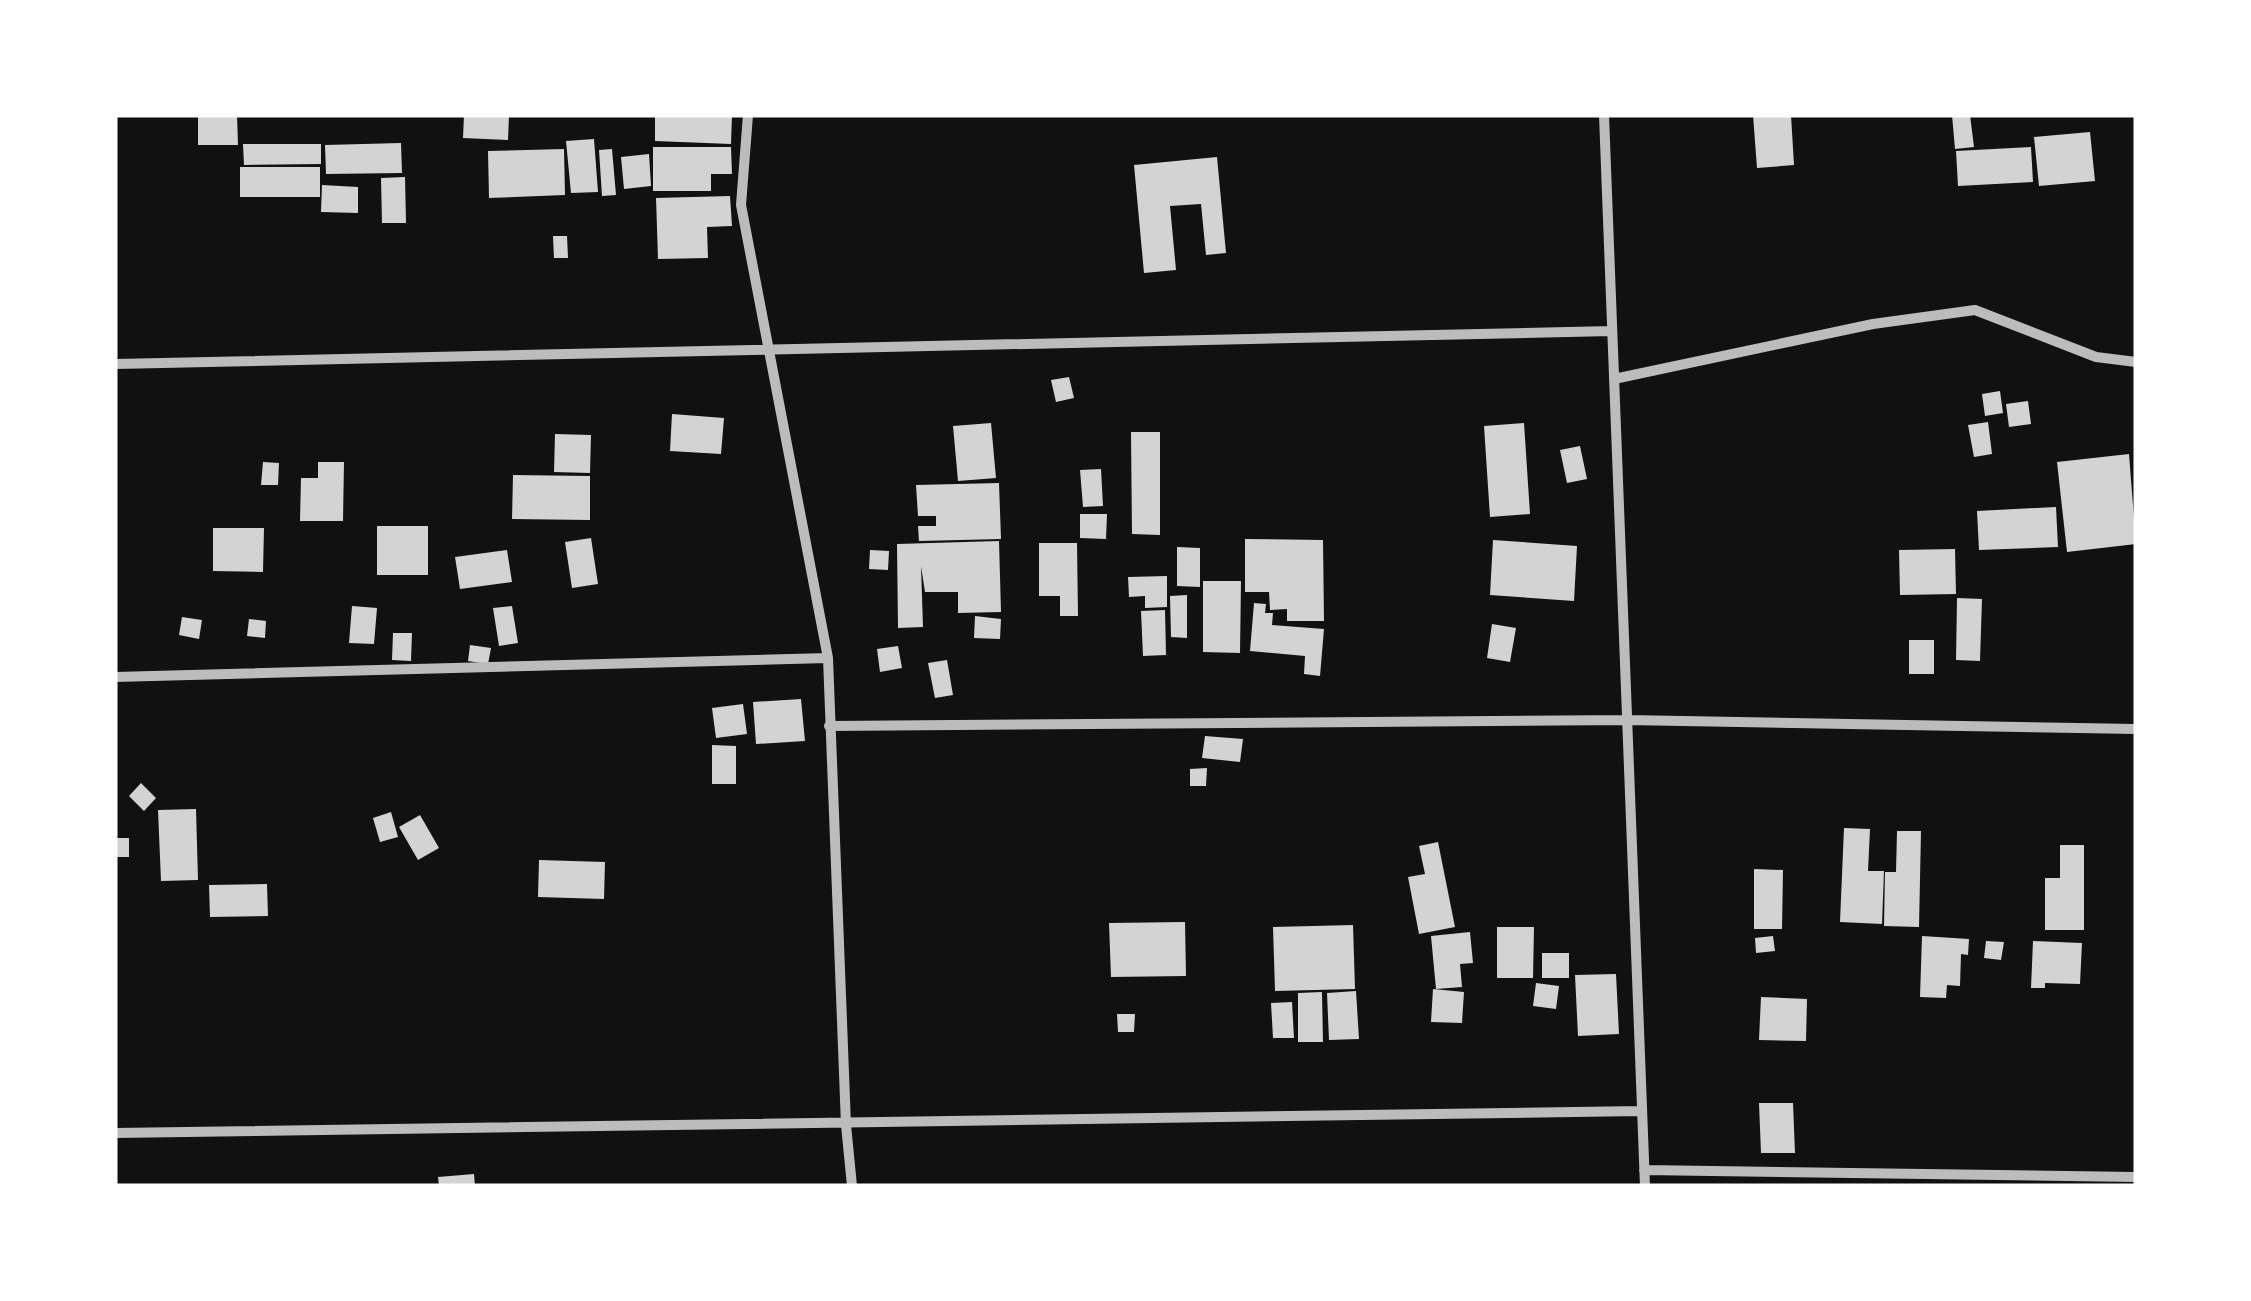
<svg xmlns="http://www.w3.org/2000/svg" width="2251" height="1301" font-family="Inter,sans-serif">
<style>
.building{fill:#d3d3d3}
.lines{fill:none;stroke-linecap:round;stroke-linejoin:round}
.minor{stroke:#bcbcbc;stroke-width:10}
</style>
<rect width="100%" height="100%" fill="#111"/>
<path class="building" d="M198 115H237L238 145H198Z
M464 115H509L508 140 463 138Z
M655 115H732L731 144 655 141Z
M1753 115H1791L1794 165 1757 168Z
M1952 115H1970L1974 147 1955 149Z
M2090 132 2095 181 2039 186 2034 137Z
M594 139 598 192 571 193 566 141Z
M401 143 402 173 326 174 325 145Z
M243 144H321V164L244 165Z
M653 147H731L732 174H711V191H653Z
M2031 147 2033 182 1958 186 1956 151Z
M564 149 565 195 489 198 488 151Z
M612 149 616 195 602 196 599 150Z
M649 154 651 186 624 189 621 157Z
M1217 157 1226 253 1206 255 1201 204 1170 206 1176 270 1144 273 1134 165Z
M240 167H320V197H240Z
M405 177 406 223H382L381 178Z
M322 185 358 187V213L321 212Z
M730 196 732 226 707 227 708 258 658 259 656 198Z
M553 236H567L568 258H554Z
M1069 377 1074 398 1056 402 1051 380Z
M2000 391 2003 413 1985 416 1982 394Z
M2028 401 2031 424 2009 427 2006 404Z
M672 414 724 418 721 454 670 451Z
M1988 422 1992 454 1974 457 1968 425Z
M991 423 996 478 958 481 953 426Z
M1524 423 1530 514 1490 517 1484 426Z
M1131 432H1160V535L1132 534Z
M555 434 591 435 590 473 554 472Z
M1580 446 1587 479 1567 483 1560 450Z
M2129 454 2136 544 2067 552 2057 462Z
M263 462 279 463 278 485H261Z
M318 462H344L343 521H300L301 478H318Z
M1101 469 1103 506 1083 507 1080 470Z
M513 475 590 476V520L512 519Z
M999 483 1001 539 919 541 918 526H936V516H918L916 485Z
M2056 507 2058 547 1979 550 1977 511Z
M1080 514H1107L1106 539 1080 538Z
M377 526H428V575H377Z
M213 528H264L263 572 213 571Z
M591 538 598 584 572 588 565 542Z
M1245 539 1323 540 1324 621H1287V609L1270 610 1269 592H1245Z
M1493 540 1577 546 1574 601 1490 595Z
M999 541 1001 612 958 613V592H925L921 566 923 627 898 628 897 544Z
M1039 543H1077L1078 616H1060V596H1039Z
M1177 547 1200 548V587L1177 586Z
M1955 549 1956 594 1900 595 1899 550Z
M507 550 512 582 460 589 455 557Z
M870 550 889 551 888 570 869 569Z
M1167 576V607L1145 608V596L1129 597 1128 577Z
M1203 581H1241L1240 653 1203 652Z
M1187 595V638L1171 637 1170 596Z
M1957 598 1982 599 1980 661 1956 660Z
M1254 603 1266 604 1265 613H1273L1272 625 1324 629 1320 676 1304 674 1305 656 1250 651Z
M352 606 377 608 374 644 349 643Z
M512 606 518 643 499 646 493 608Z
M1165 610 1166 655 1143 656 1141 611Z
M975 616 1001 619 1000 639 974 638Z
M182 617 202 620 199 639 179 635Z
M249 619 266 621 265 638 247 636Z
M1492 624 1516 628 1510 662 1487 658Z
M393 633H412L411 661 392 660Z
M1909 640H1934V674H1909Z
M470 645 491 648 488 664 468 661Z
M898 646 902 668 880 672 877 649Z
M947 660 953 695 935 698 928 663Z
M801 699 805 741 756 744 753 702Z
M743 704 747 734 716 738 712 708Z
M1205 736 1243 739 1240 762 1202 758Z
M712 745 736 746V784H712Z
M1207 768 1206 786H1190V769Z
M141 783 156 798 144 811 129 796Z
M196 809 198 880 161 881 158 810Z
M391 812 398 837 380 842 373 818Z
M420 815 439 848 418 860 399 827Z
M1844 828 1870 829 1868 871H1884L1882 924 1840 922Z
M1897 831H1921L1919 927 1884 926 1885 872H1896Z
M115 838H129V857H115Z
M1438 842 1455 927 1419 934 1408 877 1425 874 1419 846Z
M2060 845H2084V930H2045V878H2060Z
M539 860 605 862 604 899 538 897Z
M1754 869 1783 870 1782 929H1754Z
M267 884 268 916 210 917 209 885Z
M1185 922 1186 976 1111 977 1109 923Z
M1353 925 1355 989 1275 991 1273 927Z
M1497 927H1534L1533 978H1497Z
M1470 932 1473 963 1460 964 1462 987 1436 989 1431 936Z
M1773 936 1775 951 1756 953 1755 938Z
M1922 936 1969 939 1968 955 1961 954 1960 986 1947 985 1946 998 1920 997Z
M1986 941 2004 942 2001 960 1984 958Z
M2033 941 2082 943 2080 984 2045 983V988H2031Z
M1542 953H1569V978H1542Z
M1616 974 1619 1034 1578 1036 1575 975Z
M1536 983 1559 986 1556 1009 1533 1006Z
M1433 989 1464 992 1462 1023 1431 1022Z
M1356 991 1359 1039 1329 1040 1327 993Z
M1322 992 1323 1042H1298V993Z
M1761 997 1807 999 1806 1041 1759 1040Z
M1292 1002 1294 1038H1273L1271 1003Z
M1117 1014H1135L1134 1032H1118Z
M1759 1103H1793L1795 1153H1761Z
M474 1174 475 1186H439L438 1177Z"/>
<g class="lines">
<path class="minor" d="M748 115 741 205 828 658 846 1125 852 1186
M1604 115 1645 1186
M115 364 1612 331
M1614 379 1873 324 1975 310 2096 357 2136 362
M115 677 828 658
M829 726 1627 720 2136 729
M115 1133 1641 1111
M1644 1170 2136 1177"/>
</g>
<rect width="2251" height="1301" fill="none" stroke="#ffffff" stroke-width="235"/>
</svg>
